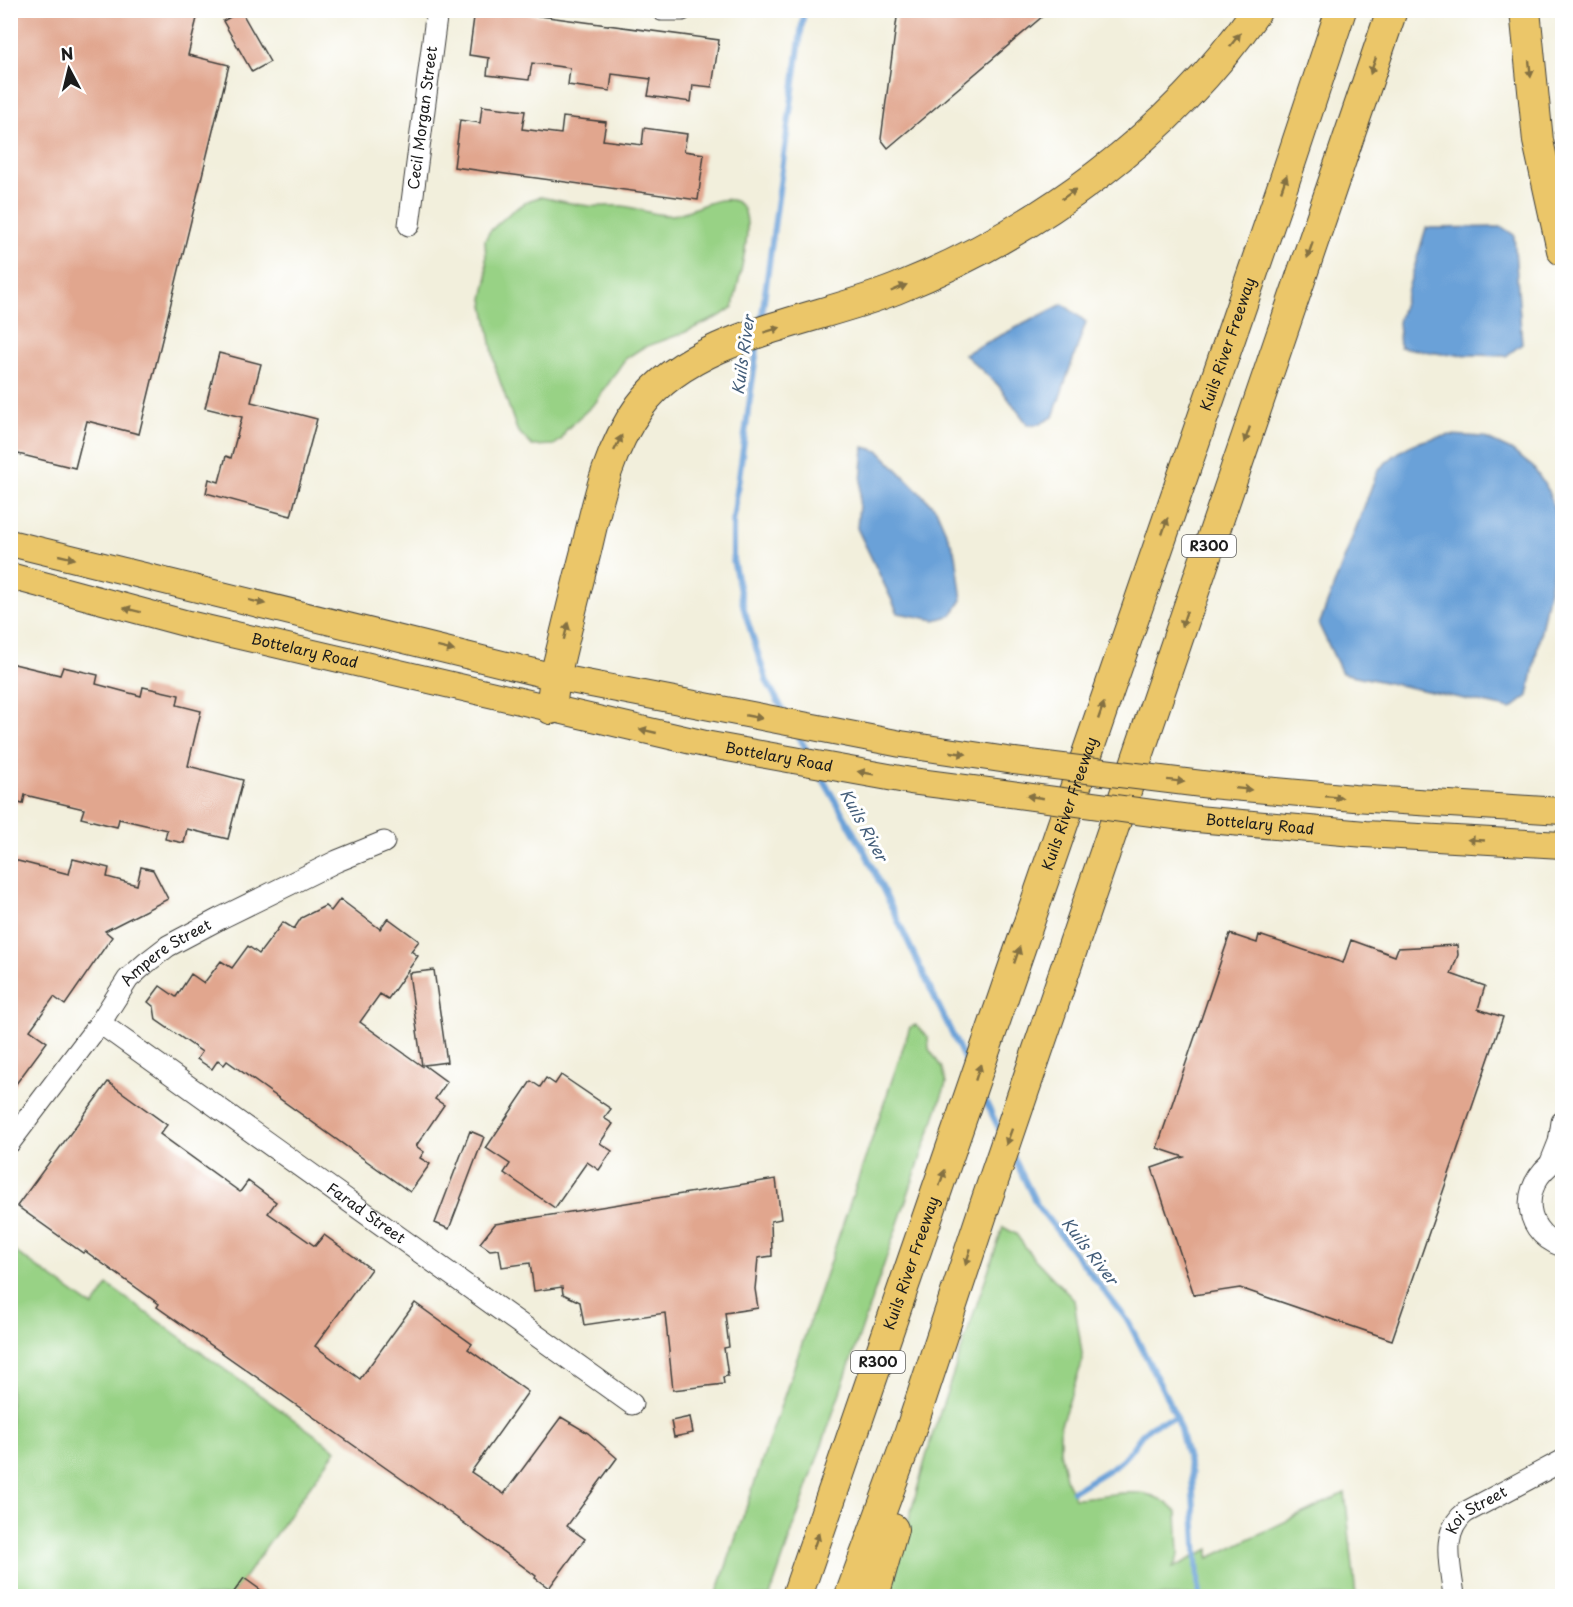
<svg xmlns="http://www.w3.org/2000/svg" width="1573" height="1607" font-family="'Playpen Sans',sans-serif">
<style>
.green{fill:#98d285;stroke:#5a7750;stroke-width:1.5}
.water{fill:#6ba1d8;stroke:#445e7a;stroke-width:1.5}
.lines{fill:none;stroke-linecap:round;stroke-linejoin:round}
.stream{stroke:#6ba1d8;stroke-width:6}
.building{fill:#e1a68e}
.minor-casing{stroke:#3c3c39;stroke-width:23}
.major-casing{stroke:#3c3c39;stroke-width:28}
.highway-casing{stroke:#3c3c39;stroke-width:32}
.minor{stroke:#fff;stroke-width:21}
.major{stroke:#ebc669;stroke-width:26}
.highway{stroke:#ebc669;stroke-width:30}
.major-bridge-casing{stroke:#3c3c39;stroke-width:28;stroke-linecap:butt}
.major-bridge{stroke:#ebc669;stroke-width:26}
.oneway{fill:#847142}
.labels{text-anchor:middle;stroke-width:6;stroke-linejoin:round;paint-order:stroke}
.shield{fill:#fff;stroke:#606060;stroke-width:1.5}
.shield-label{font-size:14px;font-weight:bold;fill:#1c1c1c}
.street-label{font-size:15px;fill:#1c1c1c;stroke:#fff}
.water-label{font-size:16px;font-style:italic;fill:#445e7a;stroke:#fff}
</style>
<rect width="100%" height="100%" fill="#fff"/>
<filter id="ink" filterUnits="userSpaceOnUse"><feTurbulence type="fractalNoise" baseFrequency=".0167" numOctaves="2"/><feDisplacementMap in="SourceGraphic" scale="12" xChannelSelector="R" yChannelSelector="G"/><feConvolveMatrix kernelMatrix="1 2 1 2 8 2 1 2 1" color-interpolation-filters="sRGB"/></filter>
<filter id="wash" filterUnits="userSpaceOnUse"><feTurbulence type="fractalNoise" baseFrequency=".008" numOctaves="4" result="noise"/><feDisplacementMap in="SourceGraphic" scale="24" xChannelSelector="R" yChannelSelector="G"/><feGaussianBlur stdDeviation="1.35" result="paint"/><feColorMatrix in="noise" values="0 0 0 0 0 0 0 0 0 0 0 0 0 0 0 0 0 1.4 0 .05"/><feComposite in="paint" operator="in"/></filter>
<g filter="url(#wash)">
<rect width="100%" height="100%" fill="#f2efdc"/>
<path class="green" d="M540 197C557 200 573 204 590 206 601 207 612 205 622 206 639 208 654 216 671 215 691 214 729 186 743 208 755 227 737 284 733 307L720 316 681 334 642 348 625 359 596 402 566 430 562 439 554 445 532 446 517 430 496 370 483 299 487 280 485 240 490 231 512 211 530 200Z
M916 1025 928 1037 929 1049 942 1068 946 1084 770 1596H716L910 1027Z
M1003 1227 1016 1234 1031 1255 1074 1300 1083 1360 1060 1427V1452L1067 1482 1075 1498C1113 1497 1146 1480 1177 1512L1179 1554 1173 1568 1209 1549V1558L1345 1493 1356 1596H888L931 1439Z
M10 1248 93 1307 108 1285 336 1450 234 1592 240 1596H11Z"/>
<path class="water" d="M1502 227 1514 235 1522 344 1506 356 1442 354 1400 347 1398 322 1426 228Z
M1063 304 1086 322 1053 417 1040 424 1028 425 998 385 964 354Z
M1451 435 1483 437 1511 450 1533 467 1549 491 1556 517 1558 545 1528 696 1511 709 1342 673 1319 625 1378 470C1402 446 1417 440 1451 435Z
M864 447 879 451 936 509 956 555 962 600 952 615 935 620 898 613 857 528Z"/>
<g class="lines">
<path class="stream" d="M761 322 804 10
M758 341 733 520V560L745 613 767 682 786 715
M796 732 809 754
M818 771 865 852 968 1067
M981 1092 1000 1131
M1013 1156 1037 1205 1128 1321 1177 1418 1192 1475 1199 1596
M1073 1491C1087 1482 1103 1474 1117 1464 1143 1445 1134 1424 1177 1418"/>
</g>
<g id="blocks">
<path class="building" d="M10 10H199L188 55 229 65 139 434 87 421 75 468 10 452Z
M475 10H496L719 40 712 87 693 85 691 102 648 96 651 79 612 74 610 91 568 85 570 68 532 63 529 80 487 75 489 58 469 55Z
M898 10H1050L888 148 881 139Z
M241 11 270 62 252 72 223 21Z
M482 106 525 111 522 129 561 134 563 117 606 122 603 140 642 145 644 128 687 134 684 151 704 154 698 200 454 167 460 120 480 123Z
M219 353 261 364 251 402 317 419 291 516 206 493 209 479 219 482 226 456 231 458 242 417 205 408Z
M10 663 60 675 63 667 98 675 96 684 141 696 143 687 179 695 177 705 201 711 188 766 243 780 228 839 187 829 184 843 165 839 167 830 119 819 117 827 81 818 84 809 25 795 23 804 10 801Z
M10 859 69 874 73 859 109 868 107 877 137 885 141 867 153 870 168 899 105 931 112 937 65 1005 54 997 30 1030 47 1042 10 1092Z
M340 899 380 929 388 918 419 941 411 951 418 956 388 999 380 994 360 1022 422 1066 409 973 434 970 447 1062 424 1065 447 1082 435 1099 444 1105 416 1146 424 1152 420 1158 430 1164 410 1192 227 1061 224 1065 218 1060 212 1069 197 1059 202 1052 156 1020 154 1007 148 1002 160 986 176 997 191 974 204 983 221 961 232 968 248 946 259 954 283 922 294 929 301 918 325 906 331 911Z
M1230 934 1257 943 1259 935 1343 963 1351 940 1395 956 1398 948 1457 945 1458 955 1451 974 1485 986 1478 1009 1503 1017 1392 1340 1240 1288 1194 1295 1152 1168 1184 1157 1157 1148Z
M561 1075 611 1109 604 1118 613 1124 600 1143 612 1151 599 1170 587 1162 555 1208 504 1173 510 1164 486 1148 531 1081 540 1087 546 1078 555 1084Z
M108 1082 167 1125 160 1134 240 1192 248 1181 276 1202 268 1213 315 1246 324 1235 371 1269 315 1346 360 1379 415 1303 472 1344 468 1349 528 1392 471 1472 504 1494 561 1417 588 1433 617 1458 567 1526 585 1539 549 1588 535 1578 536 1576 457 1518 157 1307 159 1304 85 1251 83 1253 17 1206Z
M470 1131 484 1137 449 1229 435 1223Z
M776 1179 781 1219 771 1221 772 1256 758 1258 755 1289 758 1308 725 1313 729 1347 724 1348 728 1376 723 1377 724 1384 673 1390 665 1313 584 1325 580 1302 563 1294 562 1287 534 1291 530 1263 502 1267 499 1249 490 1250 480 1243 495 1224Z
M690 1417 693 1433 674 1437 671 1421Z
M244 1578 269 1596H231Z"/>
</g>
</g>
<g filter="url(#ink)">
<use href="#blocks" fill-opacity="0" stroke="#3c3c39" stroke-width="1.5"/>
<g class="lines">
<defs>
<g id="minor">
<path d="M662 10H682"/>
<path id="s1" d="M409 225 437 10"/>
<path id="s2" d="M100 1023 632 1404"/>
<path id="s3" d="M10 1142 100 1023 128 979 146 963 168 946 221 918 337 861 384 842"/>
<path d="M1562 1157C1522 1176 1517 1230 1562 1246"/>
<path d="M1551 1162 1559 1142 1562 1122"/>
<path id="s4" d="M1454 1596C1451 1567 1439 1533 1466 1512L1562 1461"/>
</g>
<g id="major">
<path d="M10 543 555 677 901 744 1014 761"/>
<path id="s5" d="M10 576 188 624 705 744 911 781 1003 793"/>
<path d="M1210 785 1354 798 1562 811"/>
<path id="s6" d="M1197 819 1365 834 1562 845"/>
</g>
<g id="highway">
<path d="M1525 10 1538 141 1562 250"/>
<path d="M551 709 555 677C565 635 575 593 586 551 598 499 608 450 640 406 692 335 816 321 896 289 1036 233 1170 136 1257 10"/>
<path id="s7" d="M797 1596 1285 179 1341 10"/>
<path d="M850 1596 909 1435 986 1202 1392 10"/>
<path d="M874 1596 893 1529"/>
</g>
</defs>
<use href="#minor" class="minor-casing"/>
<use href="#major" class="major-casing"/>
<use href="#highway" class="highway-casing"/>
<use href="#minor" class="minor"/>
<use href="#major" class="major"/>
<use href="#highway" class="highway"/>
<defs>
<path id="major-bridge" d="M1014 761 1210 785
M1003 793 1197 819"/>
</defs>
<use href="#major-bridge" class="major-bridge-casing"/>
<use href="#major-bridge" class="major-bridge"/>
</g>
<defs><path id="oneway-solid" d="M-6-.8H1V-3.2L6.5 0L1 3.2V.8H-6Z" transform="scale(1.5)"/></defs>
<g class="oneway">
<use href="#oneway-solid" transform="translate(1235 40) rotate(-52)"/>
<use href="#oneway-solid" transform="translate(1373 66) rotate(109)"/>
<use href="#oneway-solid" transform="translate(1530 69) rotate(84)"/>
<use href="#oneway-solid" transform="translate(1284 183) rotate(-71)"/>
<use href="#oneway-solid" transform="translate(1069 194) rotate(-35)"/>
<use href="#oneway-solid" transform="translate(1310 250) rotate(109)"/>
<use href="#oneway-solid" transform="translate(899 288) rotate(-23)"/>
<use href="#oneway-solid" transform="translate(772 330) rotate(-17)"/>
<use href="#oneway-solid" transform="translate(1247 435) rotate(109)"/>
<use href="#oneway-solid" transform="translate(618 443) rotate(-64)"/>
<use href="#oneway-solid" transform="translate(1165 526) rotate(-71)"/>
<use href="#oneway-solid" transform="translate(67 557) rotate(13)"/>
<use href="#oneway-solid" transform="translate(257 602) rotate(14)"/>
<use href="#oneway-solid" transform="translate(132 610) rotate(-166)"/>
<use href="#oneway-solid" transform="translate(1184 619) rotate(109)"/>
<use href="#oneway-solid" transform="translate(566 631) rotate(-76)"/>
<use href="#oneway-solid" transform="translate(446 649) rotate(14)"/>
<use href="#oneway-solid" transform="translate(1101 711) rotate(-71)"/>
<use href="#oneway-solid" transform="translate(754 717) rotate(11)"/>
<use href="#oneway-solid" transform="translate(648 731) rotate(-167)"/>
<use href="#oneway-solid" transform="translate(958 753) rotate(8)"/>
<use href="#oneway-solid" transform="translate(866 773) rotate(-170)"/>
<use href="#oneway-solid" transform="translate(1176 781) rotate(7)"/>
<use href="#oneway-solid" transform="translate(1243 789) rotate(6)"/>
<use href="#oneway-solid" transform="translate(1035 797) rotate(-172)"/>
<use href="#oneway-solid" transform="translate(1334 797) rotate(5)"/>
<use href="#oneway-solid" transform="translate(1476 840) rotate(-177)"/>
<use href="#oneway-solid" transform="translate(1017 955) rotate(-71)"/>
<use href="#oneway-solid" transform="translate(978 1072) rotate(-72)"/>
<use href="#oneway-solid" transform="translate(1009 1137) rotate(110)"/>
<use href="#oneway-solid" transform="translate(942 1178) rotate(-71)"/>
<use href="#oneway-solid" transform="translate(968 1257) rotate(108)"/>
<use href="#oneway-solid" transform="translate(816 1541) rotate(-71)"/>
</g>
</g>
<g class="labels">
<g class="shield">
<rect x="1182" y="535" width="54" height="22" rx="4.5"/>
<rect x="851" y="1351" width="54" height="22" rx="4.5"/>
</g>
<g class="shield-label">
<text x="1209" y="551">R300</text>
<text x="878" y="1367">R300</text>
</g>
<g class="street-label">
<text dy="5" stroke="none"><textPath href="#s1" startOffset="108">Cecil Morgan Street</textPath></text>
<text dy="5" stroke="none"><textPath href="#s7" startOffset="1324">Kuils River Freeway</textPath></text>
<text dy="5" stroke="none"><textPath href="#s5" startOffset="304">Bottelary Road</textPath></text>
<text dy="5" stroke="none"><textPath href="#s5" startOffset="790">Bottelary Road</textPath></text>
<text dy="5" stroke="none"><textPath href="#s7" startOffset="838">Kuils River Freeway</textPath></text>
<text dy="5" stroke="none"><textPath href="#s6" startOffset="63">Bottelary Road</textPath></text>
<text dy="5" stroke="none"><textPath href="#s3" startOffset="248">Ampere Street</textPath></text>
<text dy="5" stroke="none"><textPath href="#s2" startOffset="327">Farad Street</textPath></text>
<text dy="5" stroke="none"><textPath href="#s7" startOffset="352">Kuils River Freeway</textPath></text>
<text dy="5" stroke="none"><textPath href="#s4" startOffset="99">Koi Street</textPath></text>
</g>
<g class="water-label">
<text transform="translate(743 355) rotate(-82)" y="6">Kuils River</text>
<text transform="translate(864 825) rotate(61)" y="6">Kuils River</text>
<text transform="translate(1090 1251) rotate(52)" y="6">Kuils River</text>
</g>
</g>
<rect width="1573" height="1607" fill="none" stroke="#fff" stroke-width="36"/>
<g transform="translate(69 69) rotate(353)" stroke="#ffffff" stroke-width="4.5" paint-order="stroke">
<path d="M0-4.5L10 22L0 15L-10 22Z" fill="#1c1c1c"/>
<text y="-9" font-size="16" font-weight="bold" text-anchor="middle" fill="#1c1c1c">N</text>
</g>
</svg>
